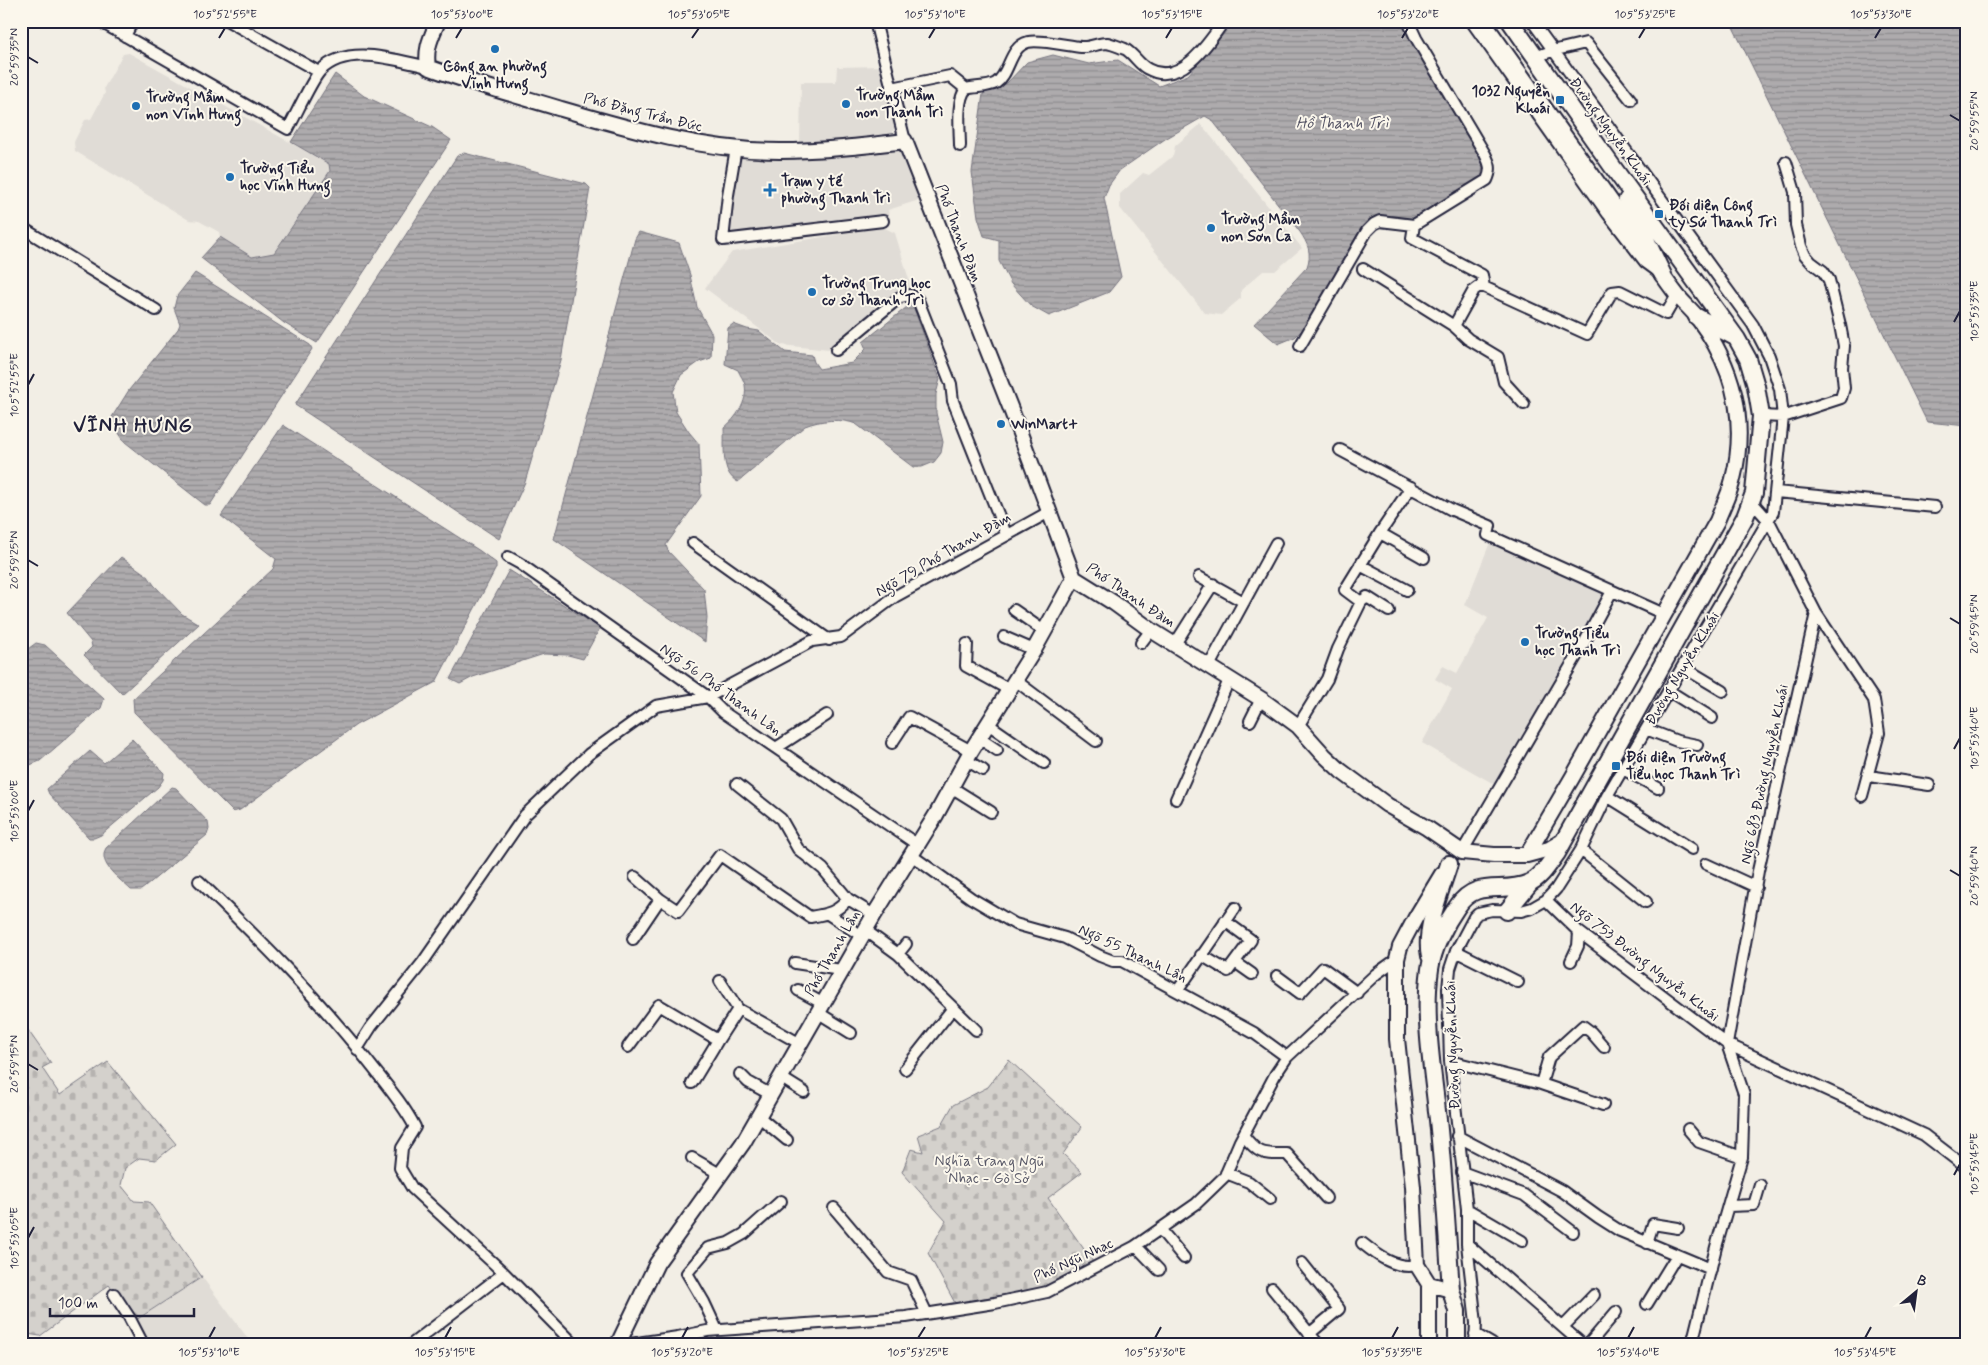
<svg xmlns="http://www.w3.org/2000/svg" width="1988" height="1365" font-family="Mynerve,sans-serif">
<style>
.built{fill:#e0dcd6}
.cemetery{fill:url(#cemetery-stones);stroke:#7b7a84}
.water{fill:url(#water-rules);stroke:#76747f}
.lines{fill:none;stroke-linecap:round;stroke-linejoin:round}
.minor-casing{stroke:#22223b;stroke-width:14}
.tertiary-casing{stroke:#22223b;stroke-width:18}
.primary-casing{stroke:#22223b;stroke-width:20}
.minor{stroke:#fbf7ec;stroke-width:10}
.tertiary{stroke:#fbf7ec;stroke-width:14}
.primary{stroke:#fbf7ec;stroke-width:16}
.ticks{fill:none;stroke:#22223b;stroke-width:2}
.poi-dot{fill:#1f6fb2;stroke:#fbf7ec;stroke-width:2}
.labels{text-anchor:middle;stroke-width:4;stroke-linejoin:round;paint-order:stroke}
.poi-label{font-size:15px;font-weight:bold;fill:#22223b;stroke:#fbf7ec;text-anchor:start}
.street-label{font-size:15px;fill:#22223b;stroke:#fbf7ec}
.park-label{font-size:15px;fill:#575766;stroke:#fbf7ec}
.water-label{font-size:16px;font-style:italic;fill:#535263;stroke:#fbf7ec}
.district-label{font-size:20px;font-weight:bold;letter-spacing:1px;fill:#22223b;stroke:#fbf7ec}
.neatline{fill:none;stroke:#22223b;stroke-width:2}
.ticks-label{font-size:12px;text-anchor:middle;fill:#22223b}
</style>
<defs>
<pattern id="cemetery-stones" width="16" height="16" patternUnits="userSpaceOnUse" patternTransform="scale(1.25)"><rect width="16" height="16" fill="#d4d1cc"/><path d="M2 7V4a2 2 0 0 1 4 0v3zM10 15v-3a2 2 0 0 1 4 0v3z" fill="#b6b3b0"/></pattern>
<pattern id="water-rules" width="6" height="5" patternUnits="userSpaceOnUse" patternTransform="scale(1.25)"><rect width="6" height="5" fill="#aeabad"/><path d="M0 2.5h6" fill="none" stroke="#8d8b8e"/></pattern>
</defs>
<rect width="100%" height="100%" fill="#f2eee5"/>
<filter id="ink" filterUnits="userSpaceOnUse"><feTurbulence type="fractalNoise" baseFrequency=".02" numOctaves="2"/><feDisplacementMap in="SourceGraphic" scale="10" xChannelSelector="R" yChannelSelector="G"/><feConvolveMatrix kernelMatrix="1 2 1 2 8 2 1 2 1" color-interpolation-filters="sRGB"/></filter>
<g filter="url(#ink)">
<path class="built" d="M129 53 329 164 330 171 273 254 252 257 220 237 219 232 199 221 189 220 75 151 74 142 85 120 91 119 105 93 104 88 123 54Z
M883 66 895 125 892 135 889 138 800 145 801 82H836L837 67Z
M1201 124 1302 248 1275 271H1263L1241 290V298L1221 315 1205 313 1120 208V194L1143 173 1149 175 1173 156 1175 146Z
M900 148 919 200 888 210 889 216 727 233 740 153Z
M883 227 895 233 914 296 839 351 781 345 705 288 732 252Z
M1491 540 1605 593 1494 784 1422 743 1452 689 1435 679 1443 666 1457 673 1488 618 1465 605Z
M202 1277 252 1344H145L136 1320Z"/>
<path class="cemetery" d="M25 1026 51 1063 42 1068 60 1095 108 1062 176 1144 156 1160 139 1158 125 1168 121 1185 134 1201 149 1202 202 1277 136 1320 109 1285 40 1336 21 1333V1029Z
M1009 1060 1082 1127 1063 1154 1082 1172 1048 1198 1093 1262 1049 1287 955 1303 928 1253 946 1221 902 1172 911 1149 923 1152 918 1135 941 1126 953 1105 988 1087Z"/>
<path class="water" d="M1235 21H1401L1482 159C1483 168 1483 174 1478 182L1416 219 1373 218 1361 228 1304 328 1295 337 1278 344 1254 324 1307 267C1312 253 1308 244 1300 232L1212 120 1205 116 1165 139 1120 170 1109 185 1104 198 1121 277 1109 292 1049 316 1031 306 1011 284 999 261V240L984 236 978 217 972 172 983 94 1007 83 1027 62 1053 55 1089 64 1118 60 1159 86 1188 75Z
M1730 21H1967V426L1927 422Z
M335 74 364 96 432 127 451 140 317 343 284 323 201 258 220 237 252 257 274 253 330 171 329 164 291 142Z
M464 153 586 184 590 188 561 360 525 482 499 539 295 405 457 156Z
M639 232 679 243 690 275 697 307 712 334 711 358 699 362 681 375 673 392 676 412 689 432 699 444 701 496 666 545 668 551 704 589 707 618 705 642 554 539 635 239Z
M195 273 310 345 312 349 210 505H205L125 442 114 426 112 417 129 390 178 329 180 324 174 308 177 296Z
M912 303 940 379 936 394V413L943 442 941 453 934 462 922 467H913L856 424C841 418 820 420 805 426L738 482C720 473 725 446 724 428 736 418 748 402 745 385 744 380 740 375 738 370L725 364 728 328 733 324 747 329 759 331 785 352 812 355 814 362 819 369 852 363 866 349 863 342Z
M283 425 480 551 496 563V568L436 682 356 725 240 810 233 812 134 712 133 699 273 569 276 559 221 516Z
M121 557 148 576 154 585 182 614 199 624 122 694 84 655 92 647 91 642 67 613Z
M509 570 600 628 583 659 568 655 544 654 473 677 460 684 450 679Z
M36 643 45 645 104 699 101 708 40 761 25 767 21 765V654Z
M132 739 164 773 163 780 158 787 101 835 94 838H89L49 794 47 789 90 751 104 763Z
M172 787 176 788 208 822 209 829 207 835 145 887 141 890H131C120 879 97 864 106 848Z"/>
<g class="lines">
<defs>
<path id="minor" d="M99 21 288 129C296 115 311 81 320 71 347 43 395 60 428 67
M228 21 319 72
M875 21 905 141
M1471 21 1608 214 1645 262 1660 273
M125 36 133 21
M1535 57 1552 51 1586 43 1631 100
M892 88 950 76 966 89
M960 146C960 130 956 100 966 89 976 86 987 88 996 83 1010 74 1009 47 1028 42 1039 39 1069 46 1081 47 1090 48 1098 43 1107 43 1113 44 1119 47 1125 49 1134 54 1139 65 1148 69 1180 87 1209 43 1224 21
M736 148 728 195 723 240 883 221
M1414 225 1412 238 1482 275 1484 287
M21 227 156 310
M1363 269 1454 326 1468 339 1498 357 1504 382 1524 404
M1454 326 1474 290 1478 287H1484L1587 334 1612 292 1620 291 1666 314 1677 295
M1300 346 1367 231 1374 224 1380 221 1414 225 1487 180C1492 169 1490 164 1485 154L1416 38 1408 21
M836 350 900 297 910 295 918 300 951 384 953 401 1006 534
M1761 416 1783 417 1841 398 1844 388 1842 368 1844 346 1840 325 1829 280 1823 271 1811 262 1805 255 1801 246 1796 225 1795 192 1786 162
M1340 450 1452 510 1490 526 1488 535 1664 614
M1776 492 1935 507
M1380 533 1424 558
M693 543 829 640
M508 557 519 563 708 697 723 712 918 845
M1360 565 1407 590
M1199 577 1244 602
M1361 602 1345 590 1380 533 1411 487
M1014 610 1044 631
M1816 613 1874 700 1879 733 1862 796
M1004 637 1034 650
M1141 643 1151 630
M967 644 966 666 1008 689
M1175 644 1213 584
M1209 666 1276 543
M1683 667 1723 691
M1015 680 1096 741
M1669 691 1712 718
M1250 721 1261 699
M988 724 1044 763
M1298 726 1327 679 1338 649 1361 602 1367 597 1389 611
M1646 729 1677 741 1697 745
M979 738 997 750
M892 743 909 717 971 751
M776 748 827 715
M966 760 983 770
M1623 769 1658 788
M1869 776 1929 785
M737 784 781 819 798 849 823 869 848 899 874 915
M951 787 991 812
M1607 796 1692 849
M1176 799 1230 678
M1581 850 1646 902
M1462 852 1583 645 1612 591
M911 855 971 898 1015 924 1065 938 1100 956 1113 961H1122L1254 1033 1287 1057
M1706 864 1756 887
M635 877 660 899
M199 881C258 938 315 995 366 1059 383 1081 402 1102 415 1127L402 1148 400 1168 412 1188 504 1273 574 1344
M1546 900 1579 932 1727 1044 1924 1135 1967 1168
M828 914 862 936
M865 930 898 954 906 944
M633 939 660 899 678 911 720 855 810 917C828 914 836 913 848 899
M1456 951 1518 982
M898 954 976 1030
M1201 955 1228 971 1251 940 1225 921
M1571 961 1578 946 1579 932
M1235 962 1252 974
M795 963 841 970
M1277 976 1300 993 1323 968 1357 993
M720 981 738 1009 799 1043
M798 990 822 1003
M1178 990 1235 908
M817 1012 851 1033
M628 1047 659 1005 718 1040 738 1009
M357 1049 371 1027 423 962 525 815 589 754 656 706 708 697 812 641 841 637 896 596 1049 512
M1450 1061 1541 1084 1603 1105
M905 1069 953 1008
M740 1074 748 1082 770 1094
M780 1077 804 1092
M692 1083 718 1040
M1541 1084 1549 1057 1583 1026 1591 1032 1604 1047
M758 1116 787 1140
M1688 1129 1699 1142 1742 1157
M1243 1135C1259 1155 1262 1154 1287 1154L1326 1198
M1457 1136 1562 1191 1598 1217 1620 1231 1711 1269
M692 1158 720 1174
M1462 1172 1524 1195 1573 1232
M1226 1173 1249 1182 1270 1199
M1729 1206 1754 1205 1760 1185
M834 1208 888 1272 911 1280 927 1314
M1467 1209 1522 1241
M1160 1229 1184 1258
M1362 1243C1377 1255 1396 1270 1417 1265
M1647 1243 1653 1224 1678 1228
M1467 1244 1582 1344
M1136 1246 1159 1270
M1302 1263 1339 1309 1309 1334
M1272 1288 1318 1344
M114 1294 129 1317 143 1344
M1647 1304 1677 1255
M1563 1327 1594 1295
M717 1330 704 1302 687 1273 708 1248 728 1243 744 1234 781 1201
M1475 1334 1492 1344
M412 1344 504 1273
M630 1344 678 1337 707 1331 906 1317 995 1303 1047 1292 1134 1247 1196 1204 1225 1176 1240 1141 1275 1075 1287 1057 1376 974 1397 959
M1475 1344 1476 1323 1467 1244V1209L1450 1061 1448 989 1450 969 1456 951 1474 917 1478 913 1492 910 1521 911 1532 908 1546 900 1556 889 1581 850 1607 796 1773 512 1783 417 1780 389 1769 356 1753 325 1532 21
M1589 1344 1616 1312
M1692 1344 1716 1247 1742 1157 1744 1094 1727 1044 1758 871 1816 613 1769 521 1752 502"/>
<path id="tertiary" d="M438 21C431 38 425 48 428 67 470 83 515 95 558 108 630 129 704 151 780 151 822 151 864 146 905 141L1012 412 1074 578 1114 603 1151 630 1261 699 1298 726 1324 755 1341 771 1387 805 1427 828 1462 852 1494 855H1527L1549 849 1564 840
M1483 21 1645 249
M1527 855 1572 778 1717 521C1722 508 1730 493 1733 479 1748 420 1733 365 1697 317 1691 309 1683 303 1677 295 1670 286 1663 276 1657 267
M1442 874 1416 917 1400 947 1397 959V1039L1413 1187 1417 1265 1429 1284 1451 1290
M618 1344 657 1263 743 1143 874 915 936 815 971 751 1034 650 1074 578
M1429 1344V1284"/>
<path id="primary" d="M1627 200 1663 275
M1697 317 1733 336
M1507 911 1530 883
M1430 956C1424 929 1441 890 1449 864
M1457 1344V1311L1451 1290C1447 1233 1444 1177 1438 1120 1433 1073 1423 1016 1430 969 1433 948 1445 924 1457 907 1477 877 1502 895 1529 883 1541 878 1549 864 1557 853L1745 517 1754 493 1761 416 1756 386 1748 359 1737 339 1612 166 1510 21"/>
</defs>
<use href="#minor" class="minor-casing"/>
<use href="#tertiary" class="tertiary-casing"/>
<use href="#primary" class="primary-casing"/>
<use href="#minor" class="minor"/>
<use href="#tertiary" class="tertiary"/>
<use href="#primary" class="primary"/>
</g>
</g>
<path class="ticks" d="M219 38 225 28M456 38 462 28M692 38 699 28M929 38 935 28M1166 38 1172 28M1402 38 1408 28M1639 38 1645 28M1875 38 1881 28M28 57 38 63M1950 115 1960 121M1954 322 1960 311M28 385 34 374M28 560 38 566M1950 618 1960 624M1954 749 1960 738M28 811 34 800M1950 870 1960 876M28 1064 38 1070M1954 1175 1960 1164M28 1238 34 1227M209 1338 215 1327M445 1338 451 1327M682 1338 688 1327M918 1338 925 1327M1155 1338 1161 1327M1392 1338 1398 1327M1628 1338 1634 1327M1865 1338 1871 1327"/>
<g class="poi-dot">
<circle cx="495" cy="49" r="5"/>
<rect x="1555" y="95" width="10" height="10" rx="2.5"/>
<circle cx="846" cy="104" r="5"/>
<circle cx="136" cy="106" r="5"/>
<circle cx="230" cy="177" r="5"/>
<path d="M767.5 182.5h5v5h5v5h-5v5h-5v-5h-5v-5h5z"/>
<rect x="1654" y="209" width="10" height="10" rx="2.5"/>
<circle cx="1211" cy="228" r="5"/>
<circle cx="812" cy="292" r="5"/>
<circle cx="1001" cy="424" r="5"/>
<circle cx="1525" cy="642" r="5"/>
<rect x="1611" y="761" width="10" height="10" rx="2.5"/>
</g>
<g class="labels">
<g class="poi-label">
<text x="495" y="71" text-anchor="middle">Công an phường<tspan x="495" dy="17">Vĩnh Hưng</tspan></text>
<text x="1550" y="96" text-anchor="end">1032 Nguyễn<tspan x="1550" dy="17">Khoái</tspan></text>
<text x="856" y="100">Trường Mầm<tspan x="856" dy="17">non Thanh Trì</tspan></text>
<text x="146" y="102">Trường Mầm<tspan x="146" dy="17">non Vĩnh Hưng</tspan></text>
<text x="240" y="173">Trường Tiểu<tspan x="240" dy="17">học Vĩnh Hưng</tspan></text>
<text x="781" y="186">Trạm y tế<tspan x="781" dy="17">phường Thanh Trì</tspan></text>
<text x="1669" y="210">Đối diện Công<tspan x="1669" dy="17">ty Sứ Thanh Trì</tspan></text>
<text x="1221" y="224">Trường Mầm<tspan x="1221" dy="17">non Sơn Ca</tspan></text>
<text x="822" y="288">Trường Trung học<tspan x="822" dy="17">cơ sở Thanh Trì</tspan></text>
<text x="1011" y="429">WinMart+</text>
<text x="1535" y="638">Trường Tiểu<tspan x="1535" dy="17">học Thanh Trì</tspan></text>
<text x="1626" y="762">Đối diện Trường<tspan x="1626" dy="17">Tiểu học Thanh Trì</tspan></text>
</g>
<g class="street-label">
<text transform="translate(643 112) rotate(14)" y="5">Phố Đặng Trần Đức</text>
<text transform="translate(1611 131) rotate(54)" y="5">Đường Nguyễn Khoái</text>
<text transform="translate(959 233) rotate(69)" y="5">Phố Thanh Đàm</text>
<text transform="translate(943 554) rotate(-30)" y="5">Ngõ 79 Phố Thanh Đàm</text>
<text transform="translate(1131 595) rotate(34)" y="5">Phố Thanh Đàm</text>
<text transform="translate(1682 668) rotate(-59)" y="5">Đường Nguyễn Khoái</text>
<text transform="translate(721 689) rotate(36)" y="5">Ngõ 56 Phố Thanh Lân</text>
<text transform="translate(1764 774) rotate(-78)" y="5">Ngõ 683 Đường Nguyễn Khoái</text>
<text transform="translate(832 953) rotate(-60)" y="5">Phố Thanh Lân</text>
<text transform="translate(1133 953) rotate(25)" y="5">Ngõ 55 Thanh Lân</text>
<text transform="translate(1645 961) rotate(38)" y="5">Ngõ 753 Đường Nguyễn Khoái</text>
<text transform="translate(1452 1045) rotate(-92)" y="5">Đường Nguyễn Khoái</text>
<text transform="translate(1073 1260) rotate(-25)" y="5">Phố Ngũ Nhạc</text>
</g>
<g class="park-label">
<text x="989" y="1166">Nghĩa trang Ngũ<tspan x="989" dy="17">Nhạc - Gò Sở</tspan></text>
</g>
<g class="water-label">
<text x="1342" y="128">Hồ Thanh Trì</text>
</g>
<g class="district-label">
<text x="133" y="432">VĨNH HƯNG</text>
</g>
</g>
<rect width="1988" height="1365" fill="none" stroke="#fbf7ec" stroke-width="55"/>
<g transform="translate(1916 1292) rotate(29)" stroke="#fbf7ec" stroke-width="4" paint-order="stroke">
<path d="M0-4L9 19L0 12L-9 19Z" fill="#22223b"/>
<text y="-8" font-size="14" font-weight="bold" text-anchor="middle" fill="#22223b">B</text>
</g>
<path d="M50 1308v8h144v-8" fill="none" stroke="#22223b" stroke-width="2.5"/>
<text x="58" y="1308" font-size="15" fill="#22223b" stroke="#fbf7ec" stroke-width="4" paint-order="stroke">100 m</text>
<rect x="28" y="28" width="1932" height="1310" class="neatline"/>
<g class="ticks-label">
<text x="225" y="18">105°52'55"E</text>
<text x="462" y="18">105°53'00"E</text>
<text x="699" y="18">105°53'05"E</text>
<text x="935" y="18">105°53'10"E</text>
<text x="1172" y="18">105°53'15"E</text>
<text x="1408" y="18">105°53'20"E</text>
<text x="1645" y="18">105°53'25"E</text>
<text x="1881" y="18">105°53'30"E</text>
<text transform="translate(14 57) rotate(-90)" y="4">20°59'35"N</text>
<text transform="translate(1974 121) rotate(-90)" y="4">20°59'55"N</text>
<text transform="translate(1974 311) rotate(-90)" y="4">105°53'35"E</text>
<text transform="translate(14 385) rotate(-90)" y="4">105°52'55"E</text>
<text transform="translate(14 560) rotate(-90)" y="4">20°59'25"N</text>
<text transform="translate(1974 624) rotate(-90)" y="4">20°59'45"N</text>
<text transform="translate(1974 738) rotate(-90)" y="4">105°53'40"E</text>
<text transform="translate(14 811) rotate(-90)" y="4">105°53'00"E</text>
<text transform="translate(1974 876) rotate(-90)" y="4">20°59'40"N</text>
<text transform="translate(14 1064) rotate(-90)" y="4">20°59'15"N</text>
<text transform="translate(1974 1164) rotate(-90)" y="4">105°53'45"E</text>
<text transform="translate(14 1238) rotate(-90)" y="4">105°53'05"E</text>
<text x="209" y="1356">105°53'10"E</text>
<text x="445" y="1356">105°53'15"E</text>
<text x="682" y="1356">105°53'20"E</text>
<text x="918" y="1356">105°53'25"E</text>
<text x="1155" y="1356">105°53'30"E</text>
<text x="1392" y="1356">105°53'35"E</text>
<text x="1628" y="1356">105°53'40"E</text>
<text x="1865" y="1356">105°53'45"E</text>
</g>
</svg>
